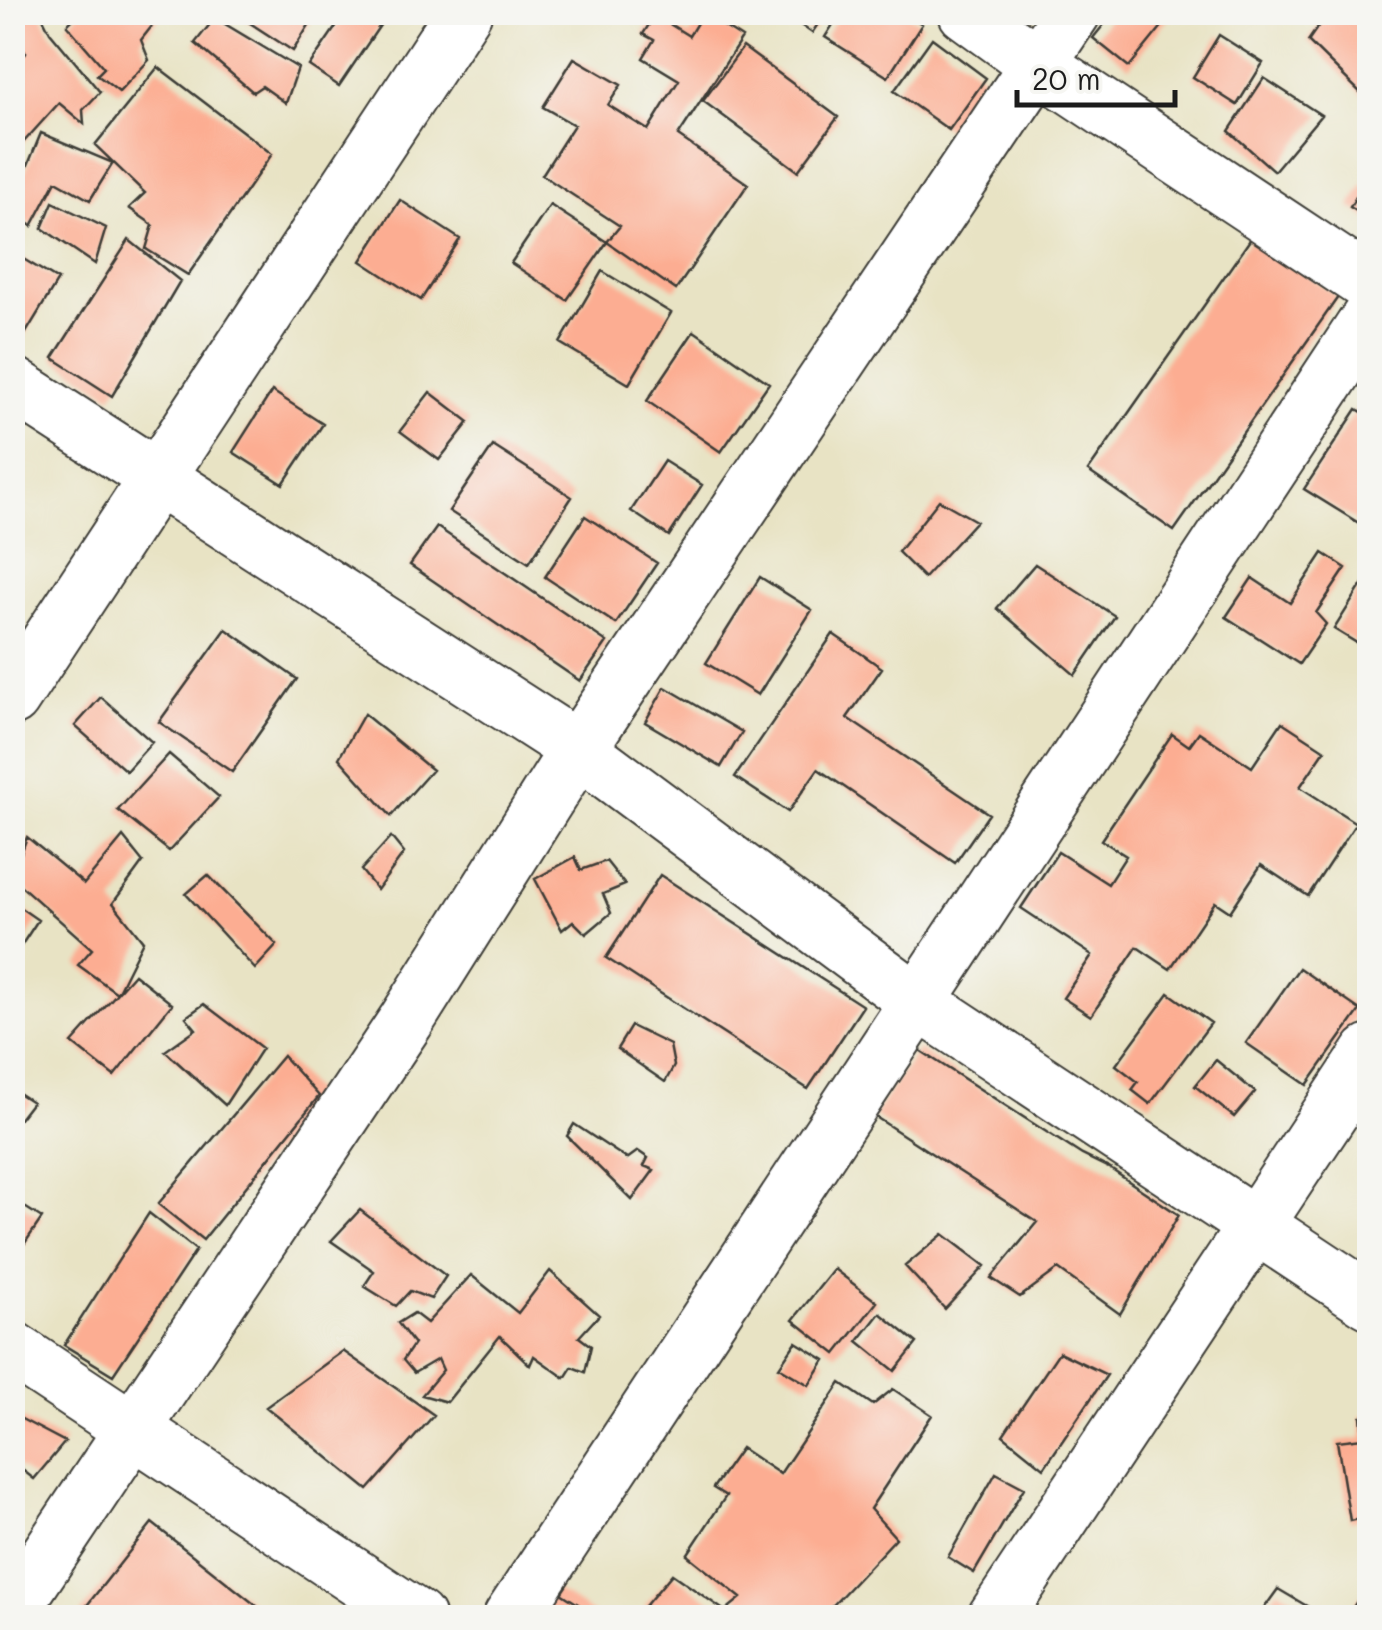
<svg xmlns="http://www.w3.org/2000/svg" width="1382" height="1630" font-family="Mali,sans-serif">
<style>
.building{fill:#fcad92}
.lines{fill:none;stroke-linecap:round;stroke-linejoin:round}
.minor-casing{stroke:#3b3a35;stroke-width:59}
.minor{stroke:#fff;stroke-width:55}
</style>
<rect width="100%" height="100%" fill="#f6f6f2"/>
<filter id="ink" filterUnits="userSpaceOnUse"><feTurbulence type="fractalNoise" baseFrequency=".01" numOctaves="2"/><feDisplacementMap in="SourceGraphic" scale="20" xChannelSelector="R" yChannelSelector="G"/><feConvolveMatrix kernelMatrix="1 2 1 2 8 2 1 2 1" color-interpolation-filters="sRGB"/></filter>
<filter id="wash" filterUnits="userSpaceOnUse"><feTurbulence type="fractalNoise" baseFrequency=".0048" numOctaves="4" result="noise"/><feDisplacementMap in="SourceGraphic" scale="40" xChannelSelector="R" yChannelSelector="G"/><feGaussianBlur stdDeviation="2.25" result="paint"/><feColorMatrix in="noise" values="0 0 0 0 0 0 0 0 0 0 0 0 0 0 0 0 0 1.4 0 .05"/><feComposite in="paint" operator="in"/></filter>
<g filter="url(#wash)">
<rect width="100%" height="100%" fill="#e8e3c4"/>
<g id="blocks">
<path class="building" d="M13 12H40L50 32 100 92 83 110 84 124 59 103 12 155V77L26 52 12 42V27L20 17Z
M80 12H163L141 40 149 60 119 92 97 75 104 68 67 25Z
M233 12H317L293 51Z
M346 12H389L339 86 309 66Z
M782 12H826L812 33Z
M841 12H904L922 24 888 77 825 37Z
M1114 12H1169L1172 14 1129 67 1093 38Z
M1328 12H1370V102L1308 41Z
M703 13 742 38 678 136 748 184 676 290 607 242 620 226 542 175 574 125 543 107 574 58 621 85 608 105 648 130 679 80 643 58 654 40 643 34 655 15 689 36Z
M215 18 298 68 286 103 262 86 253 92 195 43Z
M1219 35 1263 63 1237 105 1193 77Z
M932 38 986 78 949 130 894 91Z
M743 47 838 117 798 171 703 101Z
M158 67 272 154 188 275 146 249 153 225 129 208 145 193 95 145Z
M1264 78 1321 115 1274 171 1229 131Z
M41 133 113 163 90 200 56 181 32 226 12 211V204Z
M1363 185 1370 189V219L1350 207Z
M400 200 460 239 421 300 361 261Z
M53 202 106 228 95 264 42 228Z
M550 205 607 242 567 300 511 263Z
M1252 237 1338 297 1174 531 1088 471Z
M129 240 180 281 112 396 53 358Z
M15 254 58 280 21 341 12 336Z
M602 271 671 313 629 384 560 343Z
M694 331 769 383 721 452 647 401Z
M272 391 323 424 283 484 233 452Z
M430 392 469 422 439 460 400 431Z
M1357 409 1370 417V530L1304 489Z
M493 446 572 497 529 563 449 511Z
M664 461 702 485 669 536 631 511Z
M939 500 976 521 924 578 898 552Z
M585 516 657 563 616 624 545 577Z
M437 527 607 642 580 681 410 565Z
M1323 553 1346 568 1316 613 1326 624 1299 664 1226 617 1252 578 1290 603Z
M1035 564 1115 616 1075 675 997 608Z
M1370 572V651L1334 629Z
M760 577 812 610 758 695 706 663Z
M226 629 297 679 232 772 159 722Z
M833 634 882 668 847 718 989 814 955 863 818 769 788 812 735 777Z
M665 687 742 732 721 767 645 722Z
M101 697 152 742 126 771 75 726Z
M364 714 432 770 391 816 339 758Z
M1282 722 1325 750 1300 787 1356 823 1308 896 1261 865 1230 912 1215 902 1170 969 1137 947 1091 1016 1063 998 1092 955 1021 908 1058 852 1108 884 1126 856 1101 840 1172 734 1189 746 1199 732 1252 767Z
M169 754 219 797 169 851 118 810Z
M27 837 84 884 123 837 143 862 113 903 143 941 117 993 134 974 172 1004 114 1076 72 1043 117 993 78 965 92 949 12 878Z
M391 837 404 853 377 890 361 870Z
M575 857 581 870 606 861 625 885 603 894 611 913 586 934 573 921 562 930 535 879Z
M208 875 277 945 255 969 186 894Z
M660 875 863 1006 808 1089 606 958Z
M12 902 38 920 17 952 12 949Z
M1299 968 1360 1010 1307 1085 1246 1043Z
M1169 993 1211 1023 1150 1104 1132 1090 1138 1082 1116 1065Z
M204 1004 262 1048 225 1105 165 1051 196 1029 186 1017Z
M631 1026 670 1045 674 1066 665 1082 617 1049Z
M918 1049 1082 1155 1109 1168 1179 1215 1120 1314 1058 1269 1020 1297 991 1278 1037 1222 874 1116Z
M283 1056 319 1096 203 1240 158 1204Z
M1216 1060 1255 1092 1234 1117 1195 1086Z
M12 1089 32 1102 12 1128Z
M574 1124 627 1159 638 1151 648 1158 644 1166 654 1170 632 1200 567 1136Z
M12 1199 42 1218 12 1262Z
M360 1210 446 1276 431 1299 410 1291 396 1306 364 1286 374 1271 331 1241Z
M149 1213 196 1250 113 1375 64 1345Z
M943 1234 985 1266 945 1309 905 1266Z
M834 1269 877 1302 836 1354 793 1320Z
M550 1271 599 1315 579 1337 591 1346 585 1372 572 1367 565 1378 534 1356 530 1365 500 1336 447 1402 422 1395 443 1370 438 1359 414 1373 403 1360 414 1344 398 1323 414 1313 427 1323 471 1275 518 1313Z
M880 1313 917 1343 895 1371 858 1341Z
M796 1342 825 1360 809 1385 779 1367Z
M343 1351 434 1415 368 1490 266 1407Z
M1059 1352 1107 1375 1044 1468 1003 1435Z
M841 1383 873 1405 893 1389 932 1415 870 1509 896 1538 821 1618H662L645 1606 672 1574 725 1611 741 1598 687 1555 726 1496 713 1488 741 1448 780 1474Z
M12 1414 65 1442 34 1479 12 1462Z
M1370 1415V1516L1350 1521 1337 1441 1363 1438 1361 1416Z
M996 1473 1024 1488 974 1573 948 1557Z
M152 1523 272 1618H77Z
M553 1588 600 1618H534Z
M1278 1589 1327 1618H1257Z
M1361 1595 1370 1601V1618H1346Z"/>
</g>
</g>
<g filter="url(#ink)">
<use href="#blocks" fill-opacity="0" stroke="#3b3a35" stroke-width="2.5"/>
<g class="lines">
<defs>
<path id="minor" d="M966 12 1039 65 1370 285
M12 384 578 749 918 1002 1370 1301
M12 698 464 12
M12 1349 417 1618
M12 1610 406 1021 578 749 1073 12
M511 1618 1370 317
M995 1618 1370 1053"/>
</defs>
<use href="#minor" class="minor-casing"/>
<use href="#minor" class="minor"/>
</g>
</g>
<rect width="1382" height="1630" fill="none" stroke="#f6f6f2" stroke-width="50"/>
<path d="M1017 90v15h158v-15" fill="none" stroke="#1c1c1c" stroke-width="5"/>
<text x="1032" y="90" font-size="30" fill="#1c1c1c" stroke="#f6f6f2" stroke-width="8" paint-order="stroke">20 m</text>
</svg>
